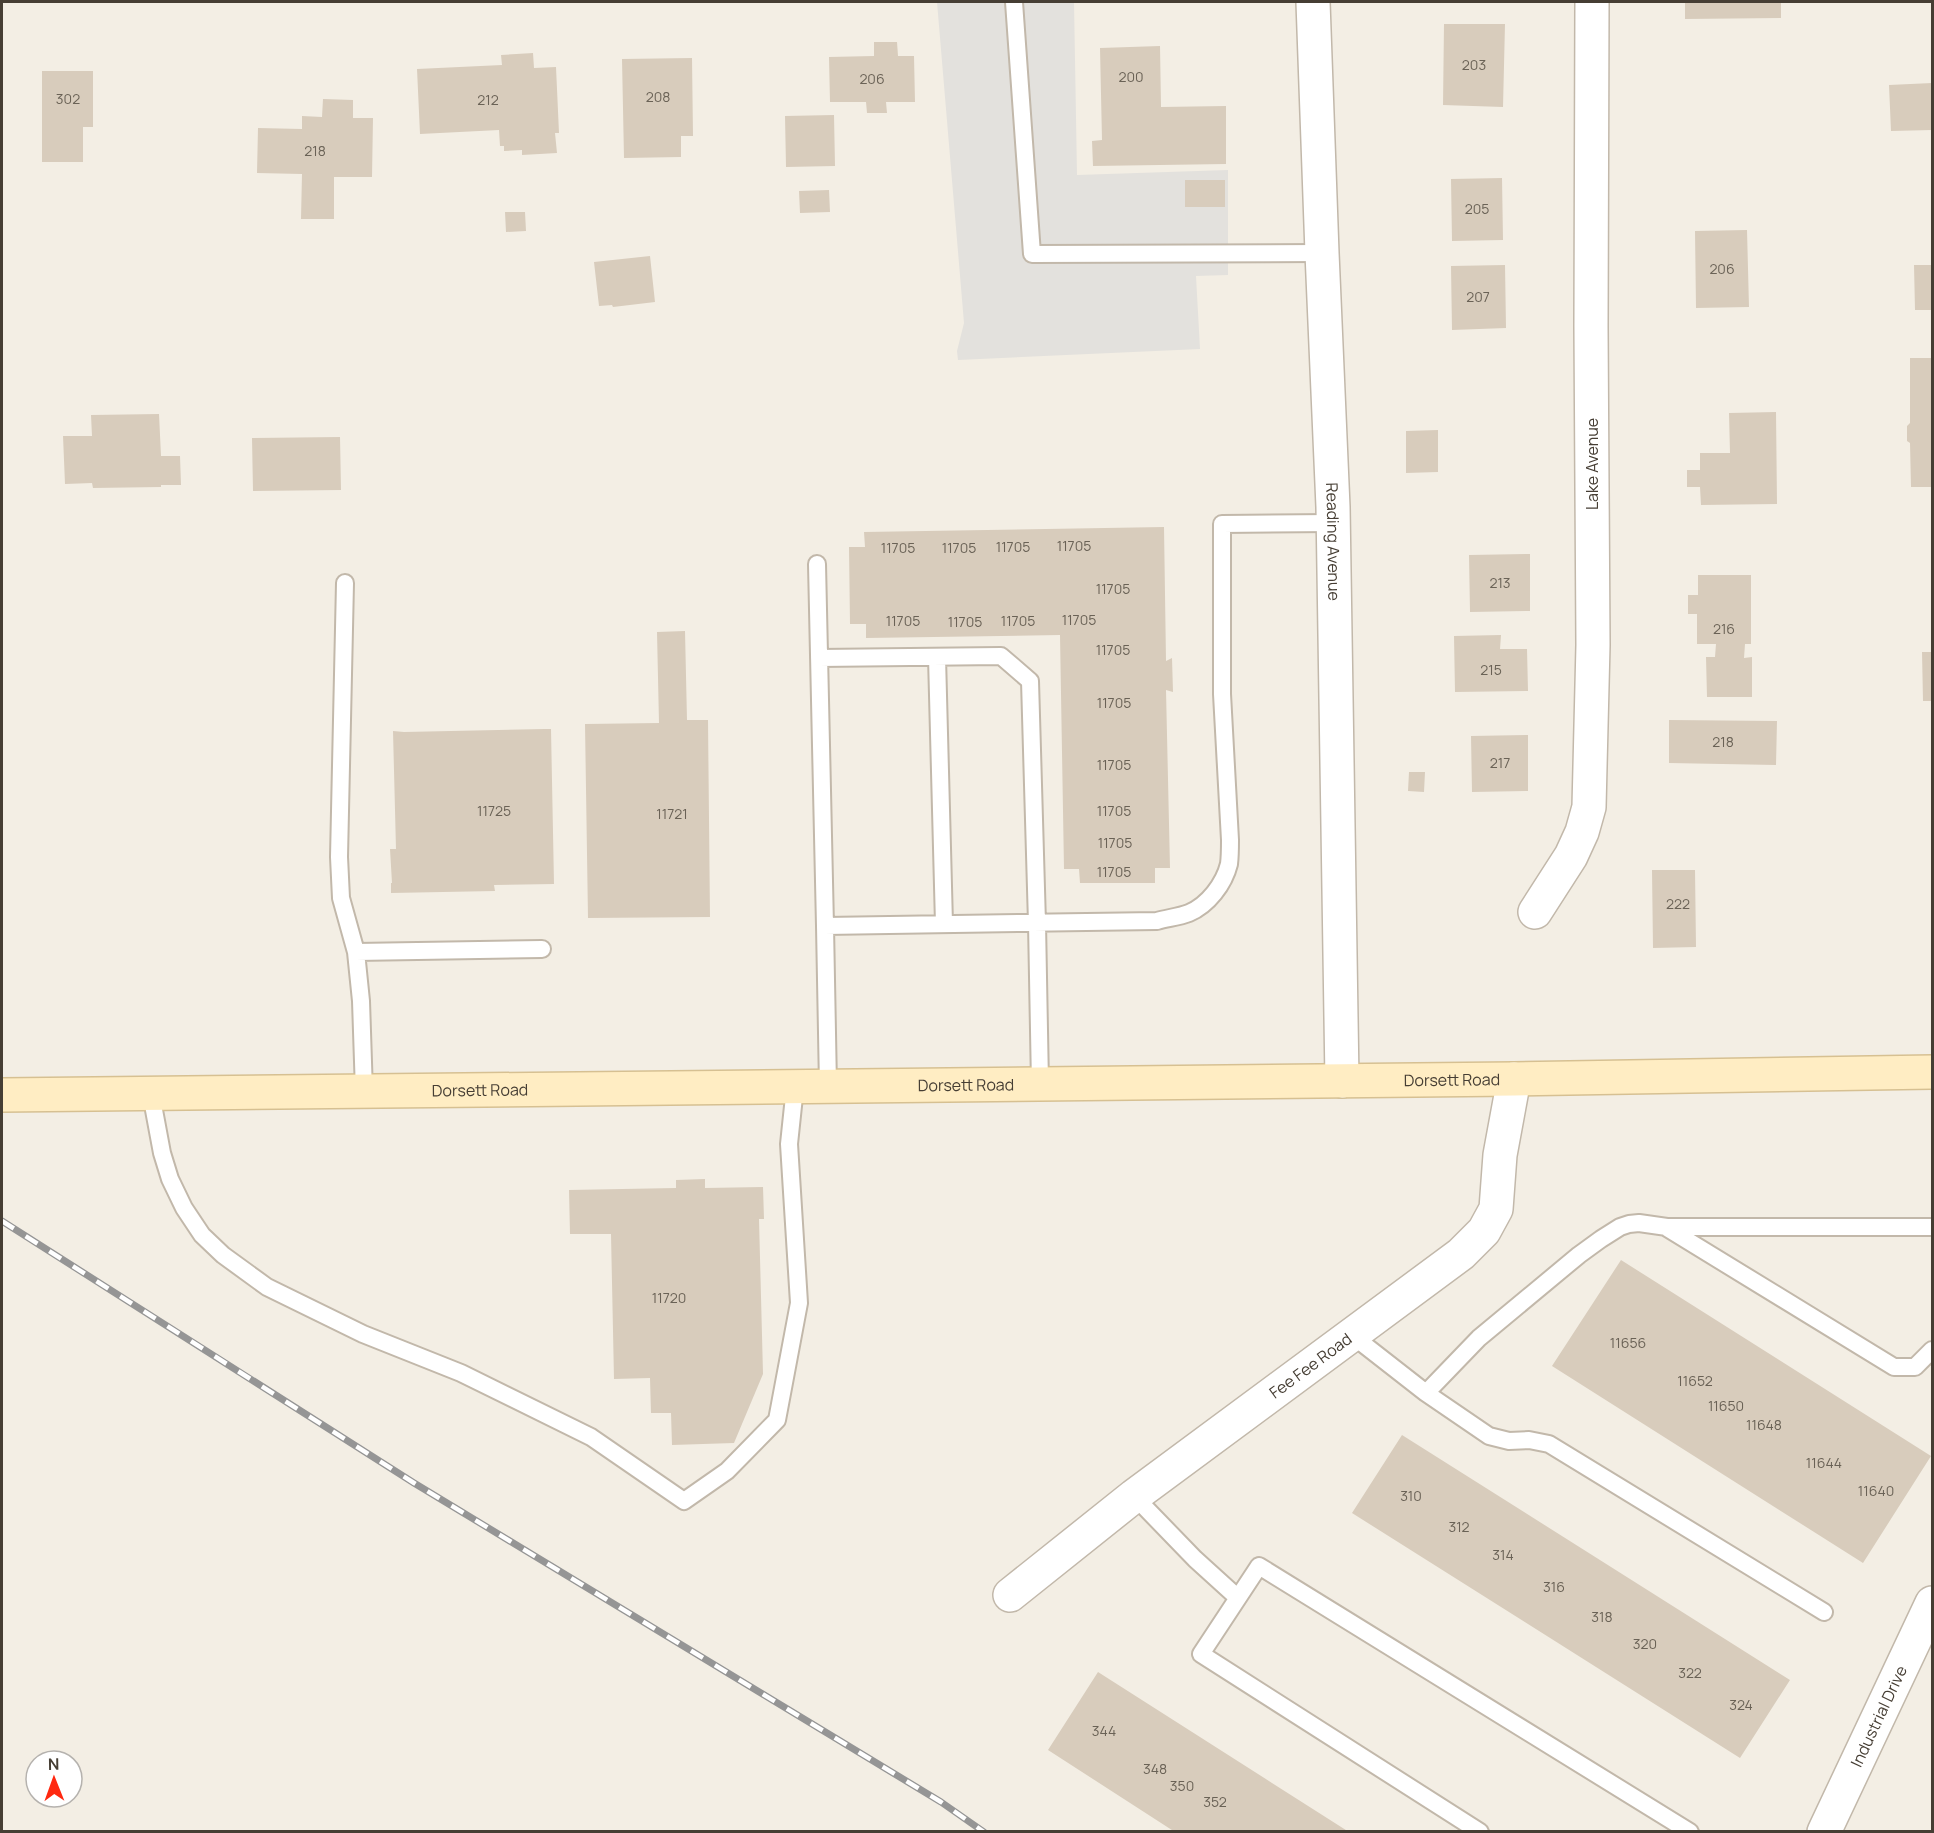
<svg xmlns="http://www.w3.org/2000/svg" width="1934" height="1833" font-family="Manrope,sans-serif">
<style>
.parking{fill:#e3e1dd}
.building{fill:#d8ccbc}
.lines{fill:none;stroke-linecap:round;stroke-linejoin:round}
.service-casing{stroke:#c2b8aa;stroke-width:20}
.minor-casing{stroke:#c2b8aa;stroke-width:36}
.secondary-casing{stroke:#d6c092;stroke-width:36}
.service{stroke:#fff;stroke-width:16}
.minor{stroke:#fff;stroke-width:33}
.secondary{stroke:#ffedc3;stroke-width:33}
.rail-casing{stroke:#959595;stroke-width:7}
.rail{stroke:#fff;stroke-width:4.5;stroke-dasharray:14;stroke-linecap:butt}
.labels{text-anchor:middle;stroke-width:4.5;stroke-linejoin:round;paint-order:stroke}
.number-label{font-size:14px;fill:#6a6256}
.street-label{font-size:16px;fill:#463e34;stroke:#fff}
</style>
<rect width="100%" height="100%" fill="#f3eee4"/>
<path class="parking" d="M937 2H1074L1077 175 1228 170V275L1196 276 1200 349 958 360 957 351 964 323Z"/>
<path class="building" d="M1685 2H1781V18L1685 19Z
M1444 24H1505L1503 107 1443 105Z
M874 42H897L898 56H914L915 102H886L887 113H867L866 102H830L829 57 874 56Z
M1160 46 1161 107 1226 106V164L1093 166 1092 141 1102 140 1100 48Z
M533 53 534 68 556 67 559 133H555L557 153 522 155V150L504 151V146H500L499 130 420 134 417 69 502 65 501 55Z
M692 58 693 136H681V157L624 158 622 59Z
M42 71H93V127H83V162H42Z
M1932 83V130L1891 131 1889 85Z
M323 99 353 100V118H373L372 177H334V219H301L302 174 257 173 258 128 302 129V116L322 117Z
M834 115 835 166 786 167 785 116Z
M1502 178 1503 240 1452 241 1451 179Z
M1185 180H1225V207H1185Z
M829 190 830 212 800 213 799 191Z
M505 212H525L526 231 506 232Z
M1747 230 1749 307 1696 308 1695 231Z
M650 256 655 302 613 307 612 305 599 306 594 262Z
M1505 265 1506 328 1452 330 1451 266Z
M1914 265H1932V310H1915Z
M1910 358H1932V487H1911L1910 443 1907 441V426L1910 423Z
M1776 412 1777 504 1701 505 1700 487H1687V470H1700V453H1730L1729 413Z
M159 414 161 456H180L181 485H161V487L93 488 92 483 65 484 63 436H92L91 415Z
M1438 430V472L1406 473V431Z
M340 437 341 490 253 491 252 438Z
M1164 527 1166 661 1172 658 1173 692 1166 690 1170 868H1155V883H1080L1079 869H1064L1060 635 866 638V624H850L849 547H865L864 532Z
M1530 554V611L1470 612 1469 555Z
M1698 575H1751V644H1745L1744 658 1752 657V697H1707L1706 657H1715L1716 644H1697V614H1688V595H1698Z
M685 631 687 720H708L710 917 588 918 585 724 659 723 657 632Z
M1501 635 1500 649H1527L1528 691 1455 692 1454 636Z
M1922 652H1932V701H1923Z
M1669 720 1777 721 1776 765 1669 763Z
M545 729H551L554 884 494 885 495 891 391 893V883H392L390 849H396L393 731 404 732Z
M1528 735V791L1472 792 1471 736Z
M1409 772H1425L1424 792 1408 791Z
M1652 870H1695L1696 947 1653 948Z
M705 1179V1188L763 1187 764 1219H759L763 1374 734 1443 672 1445 671 1413H651L650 1378 614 1379 611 1234H570L569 1190 676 1188V1180Z
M1621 1260 1931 1456 1863 1563 1552 1366Z
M1402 1435 1790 1680 1740 1758 1352 1513Z
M1098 1672 1349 1832H1175L1048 1750Z"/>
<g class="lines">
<defs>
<path id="service" d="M1014 2 1032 254 1322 253
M817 564 825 926
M345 583 339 857 341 898 356 952 361 1001 364 1092
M937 657 944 924
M819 658 1001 656 1030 681 1037 923 1040 1084
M356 952 542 949
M828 1086 825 926 1157 921C1167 918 1179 917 1189 913 1208 905 1224 884 1229 864 1230 856 1230 848 1230 840L1222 694V524L1333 523
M151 1094 162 1153 170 1179 184 1208 202 1235 223 1255 267 1287 363 1334 461 1373 591 1437 684 1501 727 1471 777 1420 799 1303 789 1144 795 1087
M1667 1228 1894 1367H1915L1932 1350
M1353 1336 1426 1393 1479 1338 1579 1255 1601 1239 1620 1227 1629 1224 1639 1223 1667 1227H1932
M1426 1393 1489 1436 1509 1441 1529 1440 1549 1444 1824 1612
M1134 1496 1195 1559 1238 1598
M1480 1832 1201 1654 1259 1566 1690 1832"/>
<g id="minor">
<path id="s1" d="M1313 2 1322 253 1333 507 1342 1081"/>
<path d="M1535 912 1571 856 1582 832 1589 807 1593 645 1591 327 1592 2"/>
<path id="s2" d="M1010 1595 1134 1496 1461 1254 1484 1231 1496 1209 1500 1155 1514 1079"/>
<path id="s3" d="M1824 1832 1932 1603"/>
</g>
<g id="secondary">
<path id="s4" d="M2 1095 1514 1079 1932 1072"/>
</g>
</defs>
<use href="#service" class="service-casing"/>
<use href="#minor" class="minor-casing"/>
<use href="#secondary" class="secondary-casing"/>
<use href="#service" class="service"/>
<use href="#minor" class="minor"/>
<use href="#secondary" class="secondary"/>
<defs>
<path id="rail" d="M2 1221 414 1483 941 1802 984 1832"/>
</defs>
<use href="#rail" class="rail-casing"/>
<use href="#rail" class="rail"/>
</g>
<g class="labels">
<g class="number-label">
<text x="1474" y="70">203</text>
<text x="1131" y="82">200</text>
<text x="872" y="84">206</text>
<text x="658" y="102">208</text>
<text x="68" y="104">302</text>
<text x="488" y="105">212</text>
<text x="315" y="156">218</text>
<text x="1477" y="214">205</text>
<text x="1722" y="274">206</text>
<text x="1478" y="302">207</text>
<text x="1074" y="551">11705</text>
<text x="1013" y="552">11705</text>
<text x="898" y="553">11705</text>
<text x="959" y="553">11705</text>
<text x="1500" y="588">213</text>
<text x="1113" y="594">11705</text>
<text x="1079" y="625">11705</text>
<text x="903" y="626">11705</text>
<text x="1018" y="626">11705</text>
<text x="965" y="627">11705</text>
<text x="1724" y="634">216</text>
<text x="1113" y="655">11705</text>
<text x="1491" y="675">215</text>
<text x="1114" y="708">11705</text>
<text x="1723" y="747">218</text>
<text x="1500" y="768">217</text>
<text x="1114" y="770">11705</text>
<text x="494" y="816">11725</text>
<text x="1114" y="816">11705</text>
<text x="672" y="819">11721</text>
<text x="1115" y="848">11705</text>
<text x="1114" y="877">11705</text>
<text x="1678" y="909">222</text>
<text x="669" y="1303">11720</text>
<text x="1628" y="1348">11656</text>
<text x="1695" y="1386">11652</text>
<text x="1726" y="1411">11650</text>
<text x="1764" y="1430">11648</text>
<text x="1824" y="1468">11644</text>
<text x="1876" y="1496">11640</text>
<text x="1411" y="1501">310</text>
<text x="1459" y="1532">312</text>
<text x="1503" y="1560">314</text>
<text x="1554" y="1592">316</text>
<text x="1602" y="1622">318</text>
<text x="1645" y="1649">320</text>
<text x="1690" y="1678">322</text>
<text x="1741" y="1710">324</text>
<text x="1104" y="1736">344</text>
<text x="1155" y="1774">348</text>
<text x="1182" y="1791">350</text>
<text x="1215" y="1807">352</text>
</g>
<g class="street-label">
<text transform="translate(1592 464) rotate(-90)" y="6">Lake Avenue</text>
<text dy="6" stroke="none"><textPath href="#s1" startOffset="540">Reading Avenue</textPath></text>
<text dy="6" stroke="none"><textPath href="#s4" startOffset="1450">Dorsett Road</textPath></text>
<text dy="6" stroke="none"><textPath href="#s4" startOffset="964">Dorsett Road</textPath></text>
<text dy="6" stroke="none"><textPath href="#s4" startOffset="478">Dorsett Road</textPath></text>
<text dy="6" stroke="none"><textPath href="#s2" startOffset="378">Fee Fee Road</textPath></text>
<text dy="6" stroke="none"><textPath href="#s3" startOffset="128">Industrial Drive</textPath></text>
</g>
</g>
<rect width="1934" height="1833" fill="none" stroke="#463e34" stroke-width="6"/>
<g transform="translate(54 1779) rotate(359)"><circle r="28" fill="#ffffff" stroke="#b5b2ae" stroke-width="1.5"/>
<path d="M0-4.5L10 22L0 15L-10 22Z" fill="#ff2810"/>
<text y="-9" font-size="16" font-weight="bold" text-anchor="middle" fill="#463e34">N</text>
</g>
</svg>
